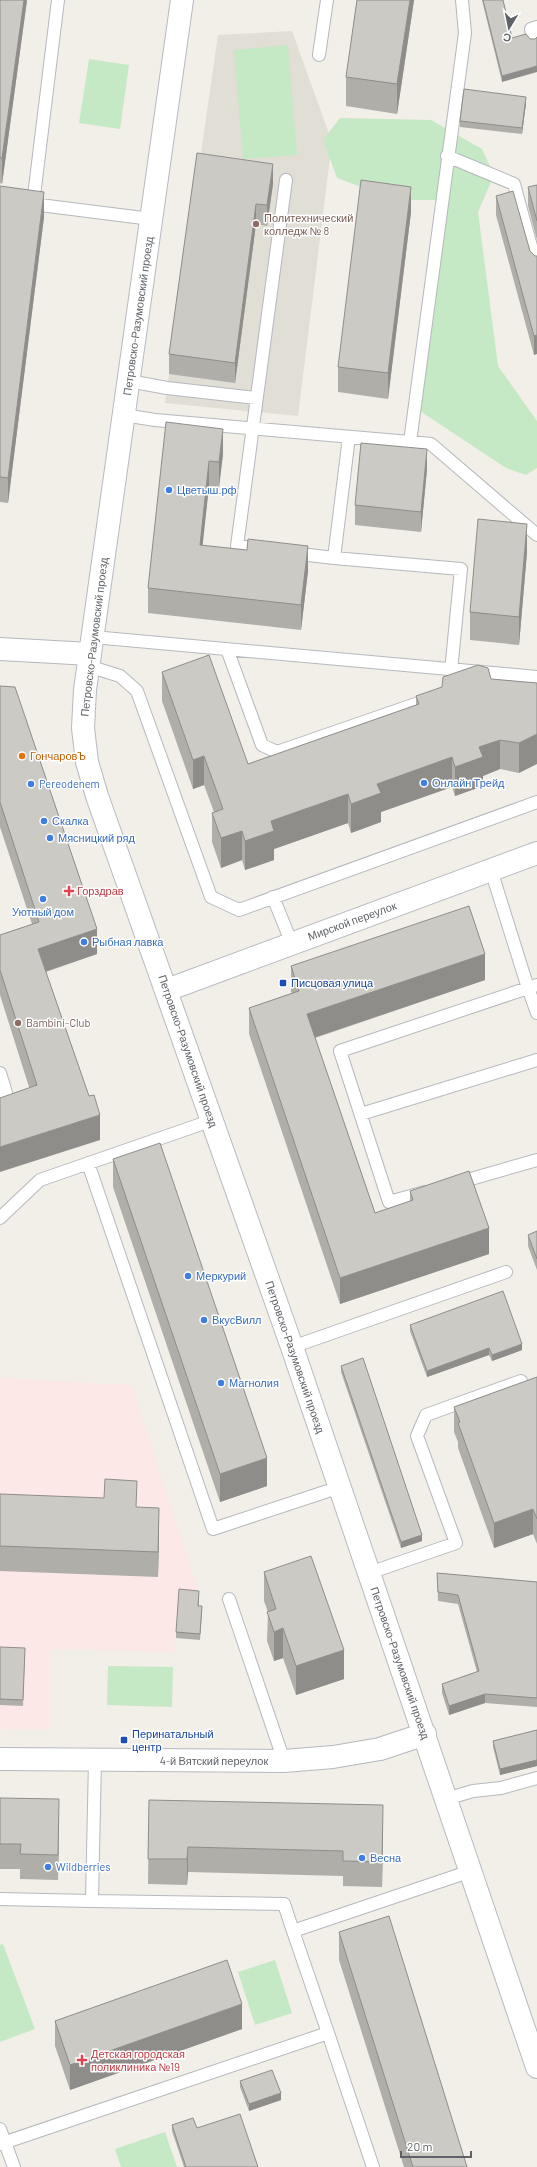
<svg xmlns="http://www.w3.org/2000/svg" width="537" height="2167" font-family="Barlow,sans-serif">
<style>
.education{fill:#e1ded6}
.medical{fill:#fce8e6}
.green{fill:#c5e8c5}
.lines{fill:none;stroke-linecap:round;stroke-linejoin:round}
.lane-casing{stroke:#b5b8bc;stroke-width:14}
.street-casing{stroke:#b5b8bc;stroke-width:24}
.secondary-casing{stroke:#b6babf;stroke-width:24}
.lane{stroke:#fff;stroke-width:12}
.street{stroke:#fff;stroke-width:22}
.secondary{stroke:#fff;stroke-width:22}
.wall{fill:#afaea9}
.shaded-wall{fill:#8f8d8a}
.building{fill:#cccac5;stroke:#8f8d8a}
.education-dot{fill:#8d6e63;stroke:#fff;stroke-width:1.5}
.shop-dot{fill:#3f7fe0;stroke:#fff;stroke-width:1.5}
.food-dot{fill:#e8710a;stroke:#fff;stroke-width:1.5}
.health-dot{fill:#e0444e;stroke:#fff;stroke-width:1.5}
.transit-dot{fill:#1a4fb4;stroke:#fff;stroke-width:1.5}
.labels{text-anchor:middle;stroke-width:3;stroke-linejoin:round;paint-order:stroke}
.education-label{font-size:11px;fill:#785e54;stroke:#fff;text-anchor:start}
.street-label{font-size:11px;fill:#5f6368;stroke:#fff}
.shop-label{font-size:11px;fill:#366cbe;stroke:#fff;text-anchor:start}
.food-label{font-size:11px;fill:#c56008;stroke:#fff;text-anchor:start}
.health-label{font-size:11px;fill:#be3a42;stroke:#fff;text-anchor:start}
.transit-label{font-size:11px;fill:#164399;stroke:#fff;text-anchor:start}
</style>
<rect width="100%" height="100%" fill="#f1efe8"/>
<path class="education" d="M292 31 332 142 298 416 165 403 218 35Z"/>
<path class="medical" d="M0 1378 131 1385 200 1596 178 1594 174 1652 49 1649V1730L0 1729Z"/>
<path class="green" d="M288 45 297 155 243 159 234 50Z
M89 59 129 65 120 129 79 123Z
M340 118 431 120 482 149 494 175 478 212 498 366 537 421V468L526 475 506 468 420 411 448 200H396L337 178 323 140Z
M108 1666 173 1667 172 1707 107 1705Z
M3 1944 35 2029 0 2042V1945Z
M275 1960 292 2013 255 2025 238 1972Z
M165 2132 177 2167H121L115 2149Z"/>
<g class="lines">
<defs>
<path id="lane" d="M533 38 531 29 537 27
M319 55 327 0
M447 156 514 184 537 268
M0 200 151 219
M33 204 58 0
M129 381 167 388 256 398
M124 415 155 420 410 442 465 33 462 0
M410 442 431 444 537 535
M262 549 237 546 286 180
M292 553 334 558 349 437
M334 558 461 569 451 671
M93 637 537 677
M227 649 262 745 277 752 430 699
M88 666 120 676 137 691 211 897 239 910 537 802
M273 897 292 944
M537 985 528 988 537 1013
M0 1073 7 1096 0 1099
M361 1114 537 1060
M88 1163 213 1529 340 1487
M457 1183 537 1160
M425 1192 389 1202 340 1051 528 988 491 870
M0 1218 40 1180 213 1120
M292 1347 506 1272
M369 1573 456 1543 417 1436 426 1415 521 1381
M229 1599 284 1761
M446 1799 473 1791 501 1788 537 1778
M0 1899 92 1901 95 1760
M92 1901 284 1904 293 1931
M328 2033 373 2167
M0 2129 14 2167
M0 2144 328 2033 293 1931 471 1871"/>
<path id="street" d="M0 649 90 654
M0 1759 284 1761 333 1757 380 1749 425 1734"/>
<path id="secondary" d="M182 0 85 690 83 728 87 762 97 796 292 1347 537 2067
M167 990 537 853"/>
</defs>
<use href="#lane" class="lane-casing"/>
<use href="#street" class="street-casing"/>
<use href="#secondary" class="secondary-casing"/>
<use href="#lane" class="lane"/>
<use href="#street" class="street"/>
<use href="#secondary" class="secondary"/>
</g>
<path class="wall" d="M0 0H27L2 184 0 183Z
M357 0H414L397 114 346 106V77Z
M482 0H503L512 38 535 39 502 82Z
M526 103 522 134 460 127V121Z
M197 153 273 184 267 226 256 224 235 383 169 374V354Z
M537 185V240L528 206V187Z
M0 186 44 217 8 503 0 502Z
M496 196 530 251 535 256 534 355 496 215Z
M411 212 388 399 338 392V367Z
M166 422 223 454 219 487 209 486 202 545 308 571 301 630 148 613V588Z
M427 469 421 532 355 525V505Z
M527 552 519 645 470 640V612Z
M162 672 248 764 416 705V696L491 679 537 683 519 773 500 769 483 776V786L455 796 452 787 381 812V822L351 833 348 823 274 849V860L245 870 242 860 221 868 212 842V813L214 812 204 785 193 789 162 701Z
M0 686 97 954 46 972 100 1140 29 1087 0 995V935L32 924 0 827Z
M291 966 485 980 315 1038 375 1213 410 1202V1191L489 1254 340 1304 249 1034V1008L292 993 291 992Z
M113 1159 267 1486 220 1502 113 1187Z
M537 1231V1270L528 1246V1235Z
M410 1325 522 1350 492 1361 489 1355 427 1377 410 1331Z
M341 1366 422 1541 401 1548 341 1372Z
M537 1377V1544L533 1534 494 1548 458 1448V1442L454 1432V1407Z
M0 1494 137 1507 159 1533 158 1577 0 1571Z
M264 1572 344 1679 296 1695 283 1658 274 1661 267 1641 268 1612 264 1601Z
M437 1573 537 1582V1707L485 1703 449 1715 442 1693V1684L477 1672 458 1604 438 1601Z
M199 1597V1606L202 1612 200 1640 176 1638V1632Z
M0 1647 25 1654 23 1706 0 1705Z
M537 1730V1766L500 1775 493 1747V1741Z
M0 1798 59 1824 58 1880 20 1879V1869H0Z
M149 1800 383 1830 382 1887 343 1886V1876L188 1872 187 1885 148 1884Z
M339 1932 467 2167H404L339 1960Z
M55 2021 242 2029 70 2090 55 2046Z
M240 2081 281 2100 249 2111 240 2087Z
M172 2125 197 2128 258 2167H184L172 2131Z"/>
<path class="shaded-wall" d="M24 0H27L2 184V158Z
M410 0H414L397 114V84Z
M537 66V72L502 82V76Z
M526 97V103L522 134V128Z
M273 164V184L267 226V205Z
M411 187V212L388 399V373Z
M44 192V217L8 503V478Z
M256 204V224L235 383V363Z
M537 335V354L534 355V336Z
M223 429V454L219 487V462Z
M427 449V469L421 532V512Z
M209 461V486L200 570V545Z
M527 524V552L519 645V617Z
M308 546V571L301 630V605Z
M537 734V764L519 773V743Z
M500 740V769L483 776V786L455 796V767L479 747Z
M204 756V785L193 789V760Z
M452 757V787L381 812V822L351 833V804L377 784Z
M348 794V823L274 849V860L245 870V841L271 821Z
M242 831V860L221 868V838Z
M97 929V954L38 974V949Z
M485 954V980L307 1040V1014Z
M100 1115V1140L0 1172V1147Z
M489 1228V1254L340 1304V1278Z
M522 1344V1350L492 1361V1355Z
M489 1348V1355L427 1377V1371Z
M267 1458V1486L220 1502V1474Z
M159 1508V1533L158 1577V1552Z
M533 1509V1534L494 1548V1523Z
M422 1535V1541L401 1548V1542Z
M283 1628V1658L274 1661V1632Z
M344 1650V1679L296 1695V1666Z
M485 1694V1703L449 1715V1706Z
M537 1760V1766L500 1775V1769Z
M59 1799V1824L58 1880V1855Z
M383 1805V1830L382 1887V1862Z
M188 1847V1872L187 1885V1859Z
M242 2004V2029L70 2090V2065Z
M281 2093V2100L249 2111V2104Z"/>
<path class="building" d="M0 0H24L2 158H0Z
M357 0H410L397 84 346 77Z
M483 0H503L512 38 526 34 530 39H535L537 37V66L502 76Z
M464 89 526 97 522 128 460 121Z
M197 153 273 164 267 205 256 204 235 363 169 354Z
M361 180 411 187 388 373 338 367Z
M537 185V221L528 187Z
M0 186 44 192 8 478 0 477Z
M513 191 530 251 535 256H537V335L534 336 496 196Z
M166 422 223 429 219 462 209 461 200 545 247 550 248 539 308 546 301 605 148 588Z
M361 443 427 449 421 512 355 505Z
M478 519 527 524 519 617 470 612Z
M209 655 248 764 419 704 416 696 442 687 443 677 478 665 488 668 491 679 537 683V734L519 743 500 740 479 747 483 757 455 767 452 757 377 784 381 793 351 804 348 794 271 821 274 831 245 841 242 831 221 838 212 813 223 809 204 756 193 760 162 672Z
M0 686 15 687 97 929 38 949 89 1096 94 1095 100 1115 0 1147V1098L37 1085 0 970V935L39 922 0 802Z
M469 906 485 954 307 1014 375 1213 413 1200 410 1191 469 1171 489 1228 340 1278 249 1008 299 991 291 966Z
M160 1143 267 1458 220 1474 113 1159Z
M537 1231V1259L528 1235Z
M503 1291 522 1344 492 1355 489 1348 427 1371 410 1325Z
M363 1358 422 1535 401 1542 341 1366Z
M537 1377V1519L533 1509 494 1523 458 1423 460 1422 454 1407Z
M105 1479 137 1481 136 1507 159 1508 158 1552 0 1546V1494L104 1498Z
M311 1556 344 1650 296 1666 283 1628 274 1632 271 1623 267 1612 276 1609 264 1572Z
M437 1573 537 1582V1698L485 1694 449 1706 442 1684 479 1671 458 1595 438 1592Z
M179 1589 199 1591 198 1606H202L200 1634 176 1632Z
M0 1647 25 1648 23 1700 0 1699Z
M537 1730V1760L500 1769 493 1741Z
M0 1798 59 1799 58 1855 20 1854 21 1844H0Z
M149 1800 383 1805 382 1862 343 1861V1851L188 1847 187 1859H148Z
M389 1916 467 2167H413L339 1932Z
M227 1960 242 2004 70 2065 55 2021Z
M272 2070 281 2093 249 2104 240 2081Z
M240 2114 258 2167H186L172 2125 193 2118 197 2128Z"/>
<g class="education-dot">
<circle cx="256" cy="224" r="4"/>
<circle cx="18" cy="1023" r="4"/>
</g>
<g class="shop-dot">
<circle cx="169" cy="490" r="4"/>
<circle cx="424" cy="783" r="4"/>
<circle cx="31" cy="784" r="4"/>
<circle cx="44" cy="821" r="4"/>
<circle cx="50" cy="838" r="4"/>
<circle cx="43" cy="899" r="4"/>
<circle cx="84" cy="942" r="4"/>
<circle cx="188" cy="1276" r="4"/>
<circle cx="204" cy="1320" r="4"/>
<circle cx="221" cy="1383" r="4"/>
<circle cx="362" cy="1858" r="4"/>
<circle cx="48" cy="1867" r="4"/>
</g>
<circle class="food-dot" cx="22" cy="756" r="4"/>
<g class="health-dot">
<path d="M67 885h4v4h4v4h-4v4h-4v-4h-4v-4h4z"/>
<path d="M80 2054h4v4h4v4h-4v4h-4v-4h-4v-4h4z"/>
</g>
<g class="transit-dot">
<rect x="279" y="979" width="8" height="8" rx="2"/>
<rect x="120" y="1736" width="8" height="8" rx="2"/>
</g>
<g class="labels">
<g class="education-label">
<text x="264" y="222">Политехнический<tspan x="264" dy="13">колледж № 8</tspan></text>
<text x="26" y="1027">Bambini-Club</text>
</g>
<g class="street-label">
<text transform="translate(138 316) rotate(-82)" y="4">Петровско-Разумовский проезд</text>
<text transform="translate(94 637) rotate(-83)" y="4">Петровско-Разумовский проезд</text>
<text transform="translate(352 921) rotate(-20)" y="4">Мирской переулок</text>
<text transform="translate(188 1051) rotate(71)" y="4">Петровско-Разумовский проезд</text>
<text transform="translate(295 1357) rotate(71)" y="4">Петровско-Разумовский проезд</text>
<text transform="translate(400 1663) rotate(71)" y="4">Петровско-Разумовский проезд</text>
<text x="214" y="1765">4-й Вятский переулок</text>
</g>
<g class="shop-label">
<text x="177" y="494">Цветыш.рф</text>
<text x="432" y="787">Онлайн Трейд</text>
<text x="39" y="788">Pereodenem</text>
<text x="52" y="825">Скалка</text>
<text x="58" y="842">Мясницкий ряд</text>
<text x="43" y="916" text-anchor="middle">Уютный дом</text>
<text x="92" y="946">Рыбная лавка</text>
<text x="196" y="1280">Меркурий</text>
<text x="212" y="1324">ВкусВилл</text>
<text x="229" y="1387">Магнолия</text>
<text x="370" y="1862">Весна</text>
<text x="56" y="1871">Wildberries</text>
</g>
<g class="food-label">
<text x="30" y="760">ГончаровЪ</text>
</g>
<g class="health-label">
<text x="77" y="895">Горздрав</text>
<text x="91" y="2058">Детская городская<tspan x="91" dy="13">поликлиника №19</tspan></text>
</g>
<g class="transit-label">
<text x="291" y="987">Писцовая улица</text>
<text x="132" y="1738">Перинатальный<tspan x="132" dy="13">центр</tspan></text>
</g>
</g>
<g transform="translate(509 28) rotate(190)" stroke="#ffffff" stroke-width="3" paint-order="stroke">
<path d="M0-3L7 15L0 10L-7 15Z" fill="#5f6368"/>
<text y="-6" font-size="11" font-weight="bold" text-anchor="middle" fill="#5f6368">С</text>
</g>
<path d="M401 2151v6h70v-6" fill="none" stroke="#5f6368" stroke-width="2"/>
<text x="407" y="2151" font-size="12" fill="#5f6368" stroke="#ffffff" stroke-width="3" paint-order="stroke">20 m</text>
</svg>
